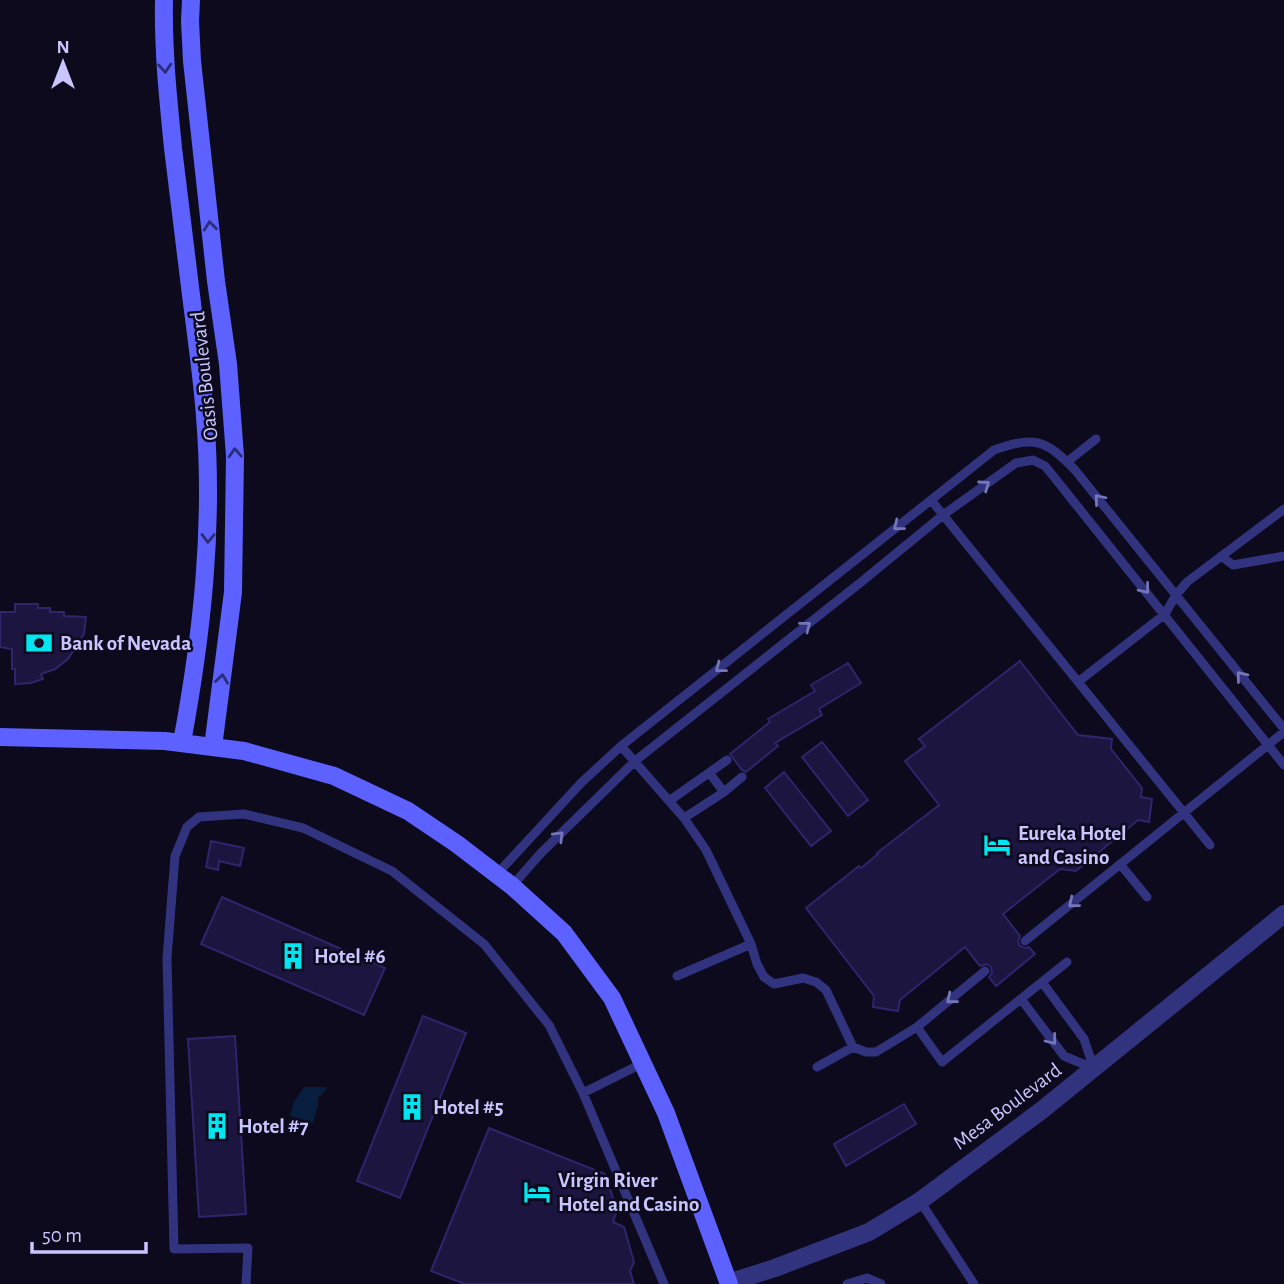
<svg xmlns="http://www.w3.org/2000/svg" width="1284" height="1284" font-family="'Alegreya Sans',sans-serif">
<style>
.water{fill:#071e3e}
.building{fill:#1b153f;stroke:#2f256c;stroke-width:2}
.lines{fill:none;stroke-linecap:round;stroke-linejoin:round}
.service{stroke:#31337f;stroke-width:9}
.tertiary{stroke:#31337f;stroke-width:18}
.secondary{stroke:#5c61ff;stroke-width:18}
.oneway{stroke:#2c2d77}
.oneway2{stroke:#7575b9}
.labels{text-anchor:middle;stroke-width:5;stroke-linejoin:round;paint-order:stroke}
.street-label{font-size:21px;fill:#c9c5ff;stroke:#0c0a1c}
.poi-label{font-size:21px;font-weight:bold;fill:#c9c5ff;stroke:#0c0a1c;text-anchor:start}
</style>
<rect width="100%" height="100%" fill="#0c0a1c"/>
<path class="water" d="M304 1087H326V1090L318 1098V1105L313 1123 290 1116 294 1102Z"/>
<path class="building" d="M15 604H38V608H50V612H64V616L86 617 84 634 68 659 55 669 41 674 43 679 31 683 15 684V669H12V649L0 647V612H15Z
M1020 661 1078 735 1112 739 1111 749 1142 788 1141 797 1152 799 1149 822 1138 820 1076 871 1060 869 1003 914 1020 936 1018 941 1020 946 1025 948 1029 947 1035 954 996 986 989 977 992 973 991 967 987 964 980 966 965 947 900 1000 898 1011 873 1007 874 996 806 908 859 866 861 868 878 854 877 853 939 805 905 761 925 746 919 739Z
M848 663 861 683 819 709 822 715 775 743 778 746 746 772 742 770 730 754 770 722 768 719 815 691 811 685Z
M822 742 868 800 848 816 802 757Z
M784 772 831 831 811 846 765 788Z
M211 841 244 848 240 866 219 861 218 870 206 867Z
M222 897 385 968 364 1015 201 944Z
M423 1016 466 1033 400 1198 357 1181Z
M235 1036 246 1214 199 1217 188 1039Z
M904 1104 916 1124 846 1166 834 1144Z
M489 1128 605 1174 617 1210 613 1222 624 1227 634 1262 630 1271 634 1284H465L431 1271Z"/>
<g class="lines">
<path class="service" d="M1067 462 1096 439
M931 500 1210 845
M1221 556 1233 565 1284 556
M1078 682 1165 614 1176 595 1187 582 1284 509
M621 746 684 818 706 850 751 944 757 964 764 977 774 984 803 978 816 982 826 990 853 1047
M710 774 724 792
M669 801 727 760
M684 818 724 792 742 777
M1120 864 1147 897
M497 874 581 783 621 746 994 450C1035 436 1045 439 1075 470L1284 729
M512 886 541 853 635 761 860 583 943 515 1016 463 1033 460 1045 466 1058 482 1284 765
M1025 941 1284 732
M677 976 751 944
M1042 982 1084 1039 1094 1069
M1021 999 1064 1056 1093 1068
M917 1027 942 1062 1067 962
M643 1063 583 1093 664 1284
M817 1067 853 1047 866 1052H876L917 1027 985 971
M920 1201 974 1284
M246 1284 248 1248 174 1249 167 958 175 856 187 827 199 817 244 814 303 828 392 871 484 944 549 1025 583 1093
M847 1284 867 1278 881 1284"/>
<path class="tertiary" d="M728 1283 775 1268 869 1232 920 1201 1042 1110 1284 914"/>
<path class="secondary" d="M164 0C163 50 168 98 173 148 179 197 185 246 191 295 196 335 202 376 205 416 214 526 202 635 182 742
M191 0 190 21 192 61 216 281 228 364 235 456 233 592 213 747
M0 737 165 741 244 751 334 776 408 811 457 844 512 886 564 933 612 998 666 1113 729 1284"/>
</g>
<defs><path id="oneway-chevron" d="M-2-3.5L2.5 0L-2 3.5" fill="none" stroke-width="1.6" stroke-linecap="round" stroke-linejoin="round" transform="scale(1.75)"/></defs>
<g class="oneway">
<use href="#oneway-chevron" transform="translate(165 68) rotate(86)"/>
<use href="#oneway-chevron" transform="translate(210 226) rotate(-96)"/>
<use href="#oneway-chevron" transform="translate(235 453) rotate(-93)"/>
<use href="#oneway-chevron" transform="translate(208 538) rotate(91)"/>
<use href="#oneway-chevron" transform="translate(222 679) rotate(-82)"/>
</g>
<g class="oneway2">
<use href="#oneway-chevron" transform="translate(985 485) rotate(-35)"/>
<use href="#oneway-chevron" transform="translate(1099 499) rotate(-130)"/>
<use href="#oneway-chevron" transform="translate(898 526) rotate(141)"/>
<use href="#oneway-chevron" transform="translate(1145 589) rotate(51)"/>
<use href="#oneway-chevron" transform="translate(806 626) rotate(-38)"/>
<use href="#oneway-chevron" transform="translate(720 668) rotate(142)"/>
<use href="#oneway-chevron" transform="translate(1241 676) rotate(-129)"/>
<use href="#oneway-chevron" transform="translate(559 836) rotate(-45)"/>
<use href="#oneway-chevron" transform="translate(1073 903) rotate(141)"/>
<use href="#oneway-chevron" transform="translate(951 999) rotate(141)"/>
<use href="#oneway-chevron" transform="translate(1052 1040) rotate(52)"/>
</g>
<defs>
<symbol id="bank-bare" viewBox="-9 -9 18 18"><path d="M-6-4H6V4H-6ZM0-2.3a2.3 2.3 0 1 0 0 4.6a2.3 2.3 0 1 0 0-4.6Z" fill="#00e6f0" stroke="#0c0a1c" stroke-width="2.5" paint-order="stroke"/></symbol>
<symbol id="hotel-bare" viewBox="-9 -9 18 18"><path d="M-6-4.5h1.5V1H6V5H4.5V3h-9V5H-6ZM-4 0a1.8 1.8 0 1 1 3.6 0ZM.5 0V-2.5h3Q6-2.5 6 0Z" fill="#00e6f0" stroke="#0c0a1c" stroke-width="2.5" paint-order="stroke"/></symbol>
<symbol id="building-bare" viewBox="-9 -9 18 18"><path d="M-4-6H4V6H1V3H-1V6H-4ZM-2.5-4.3h1.7v1.8h-1.7ZM.8-4.3h1.7v1.8H.8ZM-2.5-1h1.7V.8h-1.7ZM.8-1h1.7V.8H.8Z" fill="#00e6f0" stroke="#0c0a1c" stroke-width="2.5" paint-order="stroke"/></symbol>
</defs>
<g fill-rule="evenodd">
<use href="#bank-bare" x="20" y="624" width="38" height="38"/>
<use href="#hotel-bare" x="978" y="826" width="38" height="38"/>
<use href="#building-bare" x="274" y="937" width="38" height="38"/>
<use href="#building-bare" x="393" y="1088" width="38" height="38"/>
<use href="#building-bare" x="198" y="1107" width="38" height="38"/>
<use href="#hotel-bare" x="518" y="1173" width="38" height="38"/>
</g>
<g class="labels">
<g class="street-label">
<text transform="translate(204 376) rotate(-96)" y="7">Oasis Boulevard</text>
<text transform="translate(1007 1106) rotate(-37)" y="7">Mesa Boulevard</text>
</g>
<g class="poi-label">
<text x="60" y="650">Bank of Nevada</text>
<text x="1018" y="840">Eureka Hotel<tspan x="1018" dy="24">and Casino</tspan></text>
<text x="314" y="963">Hotel #6</text>
<text x="433" y="1114">Hotel #5</text>
<text x="238" y="1133">Hotel #7</text>
<text x="558" y="1187">Virgin River<tspan x="558" dy="24">Hotel and Casino</tspan></text>
</g>
</g>
<g transform="translate(63 63)" stroke="#0c0a1c" stroke-width="5" paint-order="stroke">
<path d="M0-5L12 26L0 18L-12 26Z" fill="#c9c5ff"/>
<text y="-10" font-size="19" font-weight="bold" text-anchor="middle" fill="#c9c5ff">N</text>
</g>
<path d="M32 1242v10h114v-10" fill="none" stroke="#c9c5ff" stroke-width="3.5"/>
<text x="42" y="1242" font-size="21" fill="#c9c5ff" stroke="#0c0a1c" stroke-width="5" paint-order="stroke">50 m</text>
</svg>
